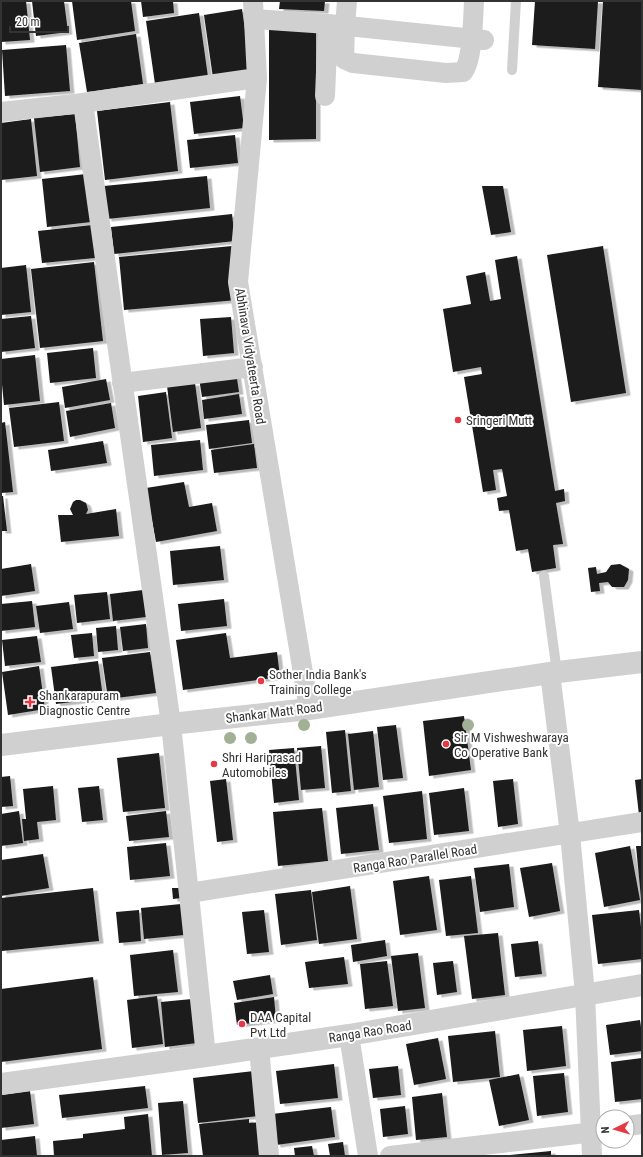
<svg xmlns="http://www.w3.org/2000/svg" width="643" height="1157" font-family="'Roboto Condensed',sans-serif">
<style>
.building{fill:#1a1a1a;filter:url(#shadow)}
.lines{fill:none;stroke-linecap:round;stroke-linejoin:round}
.service{stroke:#d0d0d0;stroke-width:10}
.minor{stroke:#d0d0d0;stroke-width:20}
.tertiary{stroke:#d0d0d0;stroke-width:22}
.tree{fill:#a2b095}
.poi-dot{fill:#e63946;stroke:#fff;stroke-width:1.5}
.labels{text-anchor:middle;stroke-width:4;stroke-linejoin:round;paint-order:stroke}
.street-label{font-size:13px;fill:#333;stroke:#fff}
.poi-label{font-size:13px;fill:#333;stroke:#fff;text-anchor:start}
</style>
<defs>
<filter id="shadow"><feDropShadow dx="4.5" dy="2.5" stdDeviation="0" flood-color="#0004"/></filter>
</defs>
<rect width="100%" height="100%" fill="#fff"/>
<path class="building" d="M1 1H26L30 40 1 42Z
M32 1H64L68 32 36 36Z
M72 1H131L135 31 77 40Z
M141 1H173L174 13 143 17Z
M280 1H325L324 11 279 9Z
M535 1H598L595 49 532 45Z
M603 1H642V90L598 87Z
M242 9 251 73 213 78 204 15Z
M199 13 208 77 155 84 146 21Z
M269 29H316V139L269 140Z
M136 34 143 84 87 92 79 43Z
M66 45 70 91 5 96 2 50Z
M240 96 244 128 194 134 190 102Z
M170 102 178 171 105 180 97 111Z
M75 114 80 167 40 172 34 118Z
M31 119 37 176 1 180V123Z
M235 135 238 163 190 168 187 140Z
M86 174 91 222 47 227 42 179Z
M207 176 210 208 107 219 104 186Z
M482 186H503L511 232 491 235Z
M232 214 235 241 114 254 111 227Z
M92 225 95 258 42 263 38 231Z
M232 246 237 300 124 310 119 257Z
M603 246 626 393 571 402 547 255Z
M517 256 555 491 564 489 565 501 556 503 563 544 553 545 556 568 532 572 528 549 516 551 509 510 499 511 497 498 507 496 502 469 493 470 496 490 483 492 464 377 482 374 481 367 453 372 443 309 471 304 466 276 485 272 490 301 501 299 495 260Z
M94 262 103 341 40 348 31 269Z
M26 265 31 312 1 315V268Z
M31 316 35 348 1 352V319Z
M231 317 234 353 203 356 200 319Z
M93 348 96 378 50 383 47 353Z
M35 355 40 401 4 405 1 374V359Z
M236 372 239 392 202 397 199 378Z
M106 379 110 400 65 408 62 387Z
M195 383 201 428 173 432 167 386Z
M166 392 172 438 143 442 138 396Z
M239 394 242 414 204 419 202 400Z
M59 402 64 441 14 447 9 408Z
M111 403 115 428 70 437 66 411Z
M249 420 252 443 209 449 206 425Z
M5 422 13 492 1 493V423Z
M200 440 203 470 154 476 151 445Z
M103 441 107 463 51 471 48 450Z
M254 444 257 468 214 473 211 450Z
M184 482 189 507 212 503 217 531 156 542 146 488Z
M1 496H3L7 531H1Z
M76 500H80L86 503 87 506 88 510 86 514 116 509 119 536 61 542 58 515H73L70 509 73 502Z
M220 546 224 580 173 585 170 551Z
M31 564 35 591 1 596V569Z
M620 564 629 569 628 580 624 587H612L608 582 599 583 600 591 591 592 588 568 596 567 597 574 606 572 611 565Z
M143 590 146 617 113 621 110 594Z
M107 592 110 619 77 623 74 595Z
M224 599 227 626 181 631 178 604Z
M32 601 35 627 1 631V604Z
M69 602 73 629 40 633 36 606Z
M146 624 148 648 123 651 120 627Z
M116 626 118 650 98 652 96 628Z
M92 633 94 656 74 658 71 635Z
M226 633 230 658 277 652 280 677 183 690 176 640Z
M37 636 41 662 5 666 2 640Z
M150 652 156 693 108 699 102 658Z
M98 661 103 698 56 704 51 667Z
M39 666 45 709 8 715 2 672Z
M464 716 471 770 429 776 423 721Z
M396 725 403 778 383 780 377 727Z
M345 730 351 791 332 793 326 732Z
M373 731 379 787 354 790 348 734Z
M321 746 325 788 301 790 297 748Z
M294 748 299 800 274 803 269 750Z
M159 753 165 808 123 812 117 758Z
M10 776 13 806 1 807V777Z
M226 779 233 840 217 842 210 781Z
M513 779 518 824 498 827 493 781Z
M642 779V814L639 815 635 780Z
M53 786 56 820 37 822 39 839 24 841 22 819H26L23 789Z
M99 786 103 820 82 822 78 788Z
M464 788 469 831 434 835 429 793Z
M422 791 427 839 389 843 383 796Z
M373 804 379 850 341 854 336 808Z
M322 808 328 861 278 866 273 812Z
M19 811 23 843 1 846V814Z
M166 811 169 837 129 841 126 816Z
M166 843 170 876 130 880 127 847Z
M630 846 640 900 604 907 595 853Z
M636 846H642V897L641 898Z
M43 854 49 888 1 896V860Z
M552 863 560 911 529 917 520 868Z
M509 864 514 907 480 912 474 868Z
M429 876 437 930 400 935 393 881Z
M471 876 478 933 446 936 439 880Z
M350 886 357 939 319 944 312 892Z
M93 888 99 941 2 951 1 898Z
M172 888H180L181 898 173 899Z
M311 890 317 940 281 945 275 894Z
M181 904 184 935 144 939 141 908Z
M139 910 141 941 119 943 116 912Z
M264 910 269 952 247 954 242 912Z
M639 910 642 936V959L598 964 592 915Z
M498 933 505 995 472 999 464 936Z
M385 940 387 956 353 962 351 945Z
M538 941 542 974 515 977 511 944Z
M173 950 178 992 134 996 130 955Z
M418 953 425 1008 398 1011 391 956Z
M344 957 348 984 309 988 305 962Z
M387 961 393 1006 365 1009 360 964Z
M453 961 457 992 437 995 433 963Z
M270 975 273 994 237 1000 233 981Z
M93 977 102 1049 1 1062V989Z
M157 996 163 1044 132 1048 127 1000Z
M274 997 276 1020 237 1025 234 1003Z
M192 999 197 1043 165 1047 161 1002Z
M640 1020 642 1036V1051L610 1055 606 1025Z
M562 1026 566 1066 527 1071 523 1030Z
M495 1031 500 1077 453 1082 448 1036Z
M438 1038 446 1079 414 1085 406 1044Z
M642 1058V1099L615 1102 611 1062Z
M334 1064 338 1098 280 1104 276 1071Z
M398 1066 401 1095 373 1098 369 1069Z
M254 1071 259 1116 198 1123 193 1078Z
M564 1073 568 1112 537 1116 533 1076Z
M519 1074 529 1120 499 1126 489 1080Z
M145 1086 148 1108 62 1118 59 1095Z
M30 1091 34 1124 1 1128V1095Z
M442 1093 447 1137 416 1140 412 1097Z
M183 1101 188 1153 162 1155 158 1103Z
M405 1106 408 1134 383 1137 380 1109Z
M331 1107 335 1137 276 1145 272 1114Z
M148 1114 152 1156H54L53 1141 83 1138V1134L125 1129 124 1117Z
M249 1119V1123L262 1122 266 1156H203L199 1124Z
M35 1136 37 1156H1V1140Z
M343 1142 345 1156H330L328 1144Z
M312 1146 314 1156H295L294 1148Z
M551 1151V1156H510V1155Z"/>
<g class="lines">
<path class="service" d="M512 70 516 1
M544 576 557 673"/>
<path class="minor" d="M253 1 257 78 238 282 309 709
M347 1 345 26 344 59 353 63 446 73 463 72C473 60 473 17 474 1
M254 19 328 24 484 40
M325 96 328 24
M83 103 171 724 206 1056
M1 112 83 103 257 78
M122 383 253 367
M550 673 570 834 585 994 592 1156
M189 893 642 822
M349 1035 368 1156
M259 1048 269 1156
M627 1126 642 1124
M390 1156 603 1131"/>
<path class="tertiary" d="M1 745 171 724 309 709 550 673 642 662
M1 1084 206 1056 349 1035 642 985"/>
</g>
<g class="tree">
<circle cx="304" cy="725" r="6"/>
<circle cx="468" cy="725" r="6"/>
<circle cx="230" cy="738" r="6"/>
<circle cx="251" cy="738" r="6"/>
</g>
<g class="poi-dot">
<circle cx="458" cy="420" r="4"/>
<circle cx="261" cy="681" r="4"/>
<path d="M28 696h4v4h4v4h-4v4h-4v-4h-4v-4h4z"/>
<circle cx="446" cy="744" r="4"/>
<circle cx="214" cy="764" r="4"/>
<circle cx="242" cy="1024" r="4"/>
</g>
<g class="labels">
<g class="street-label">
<text transform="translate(251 356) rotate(81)" y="5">Abhinava Vidyateerta Road</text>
<text transform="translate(274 712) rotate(-7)" y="5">Shankar Matt Road</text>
<text transform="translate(415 858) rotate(-9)" y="5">Ranga Rao Parallel Road</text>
<text transform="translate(370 1031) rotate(-9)" y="5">Ranga Rao Road</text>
</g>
<g class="poi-label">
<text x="466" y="425">Sringeri Mutt</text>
<text x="269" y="679">Sother India Bank's<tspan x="269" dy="15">Training College</tspan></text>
<text x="39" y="700">Shankarapuram<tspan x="39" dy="15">Diagnostic Centre</tspan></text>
<text x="454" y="742">Sir M Vishweshwaraya<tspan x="454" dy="15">Co Operative Bank</tspan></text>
<text x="222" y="762">Shri Hariprasad<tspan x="222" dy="15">Automobiles</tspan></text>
<text x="250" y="1022">DAA Capital<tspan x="250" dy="15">Pvt Ltd</tspan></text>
</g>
</g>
<rect width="643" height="1157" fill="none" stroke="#333333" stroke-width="4"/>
<g transform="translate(615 1129) rotate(265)"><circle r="19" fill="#ffffff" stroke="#adadad"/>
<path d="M0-3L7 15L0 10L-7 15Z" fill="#e63946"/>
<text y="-6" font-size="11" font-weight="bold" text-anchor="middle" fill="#333333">N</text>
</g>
<path d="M10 26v6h58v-6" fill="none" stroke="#333333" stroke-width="2"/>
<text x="16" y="26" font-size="12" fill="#333333" stroke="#ffffff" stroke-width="3" paint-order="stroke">20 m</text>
</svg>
